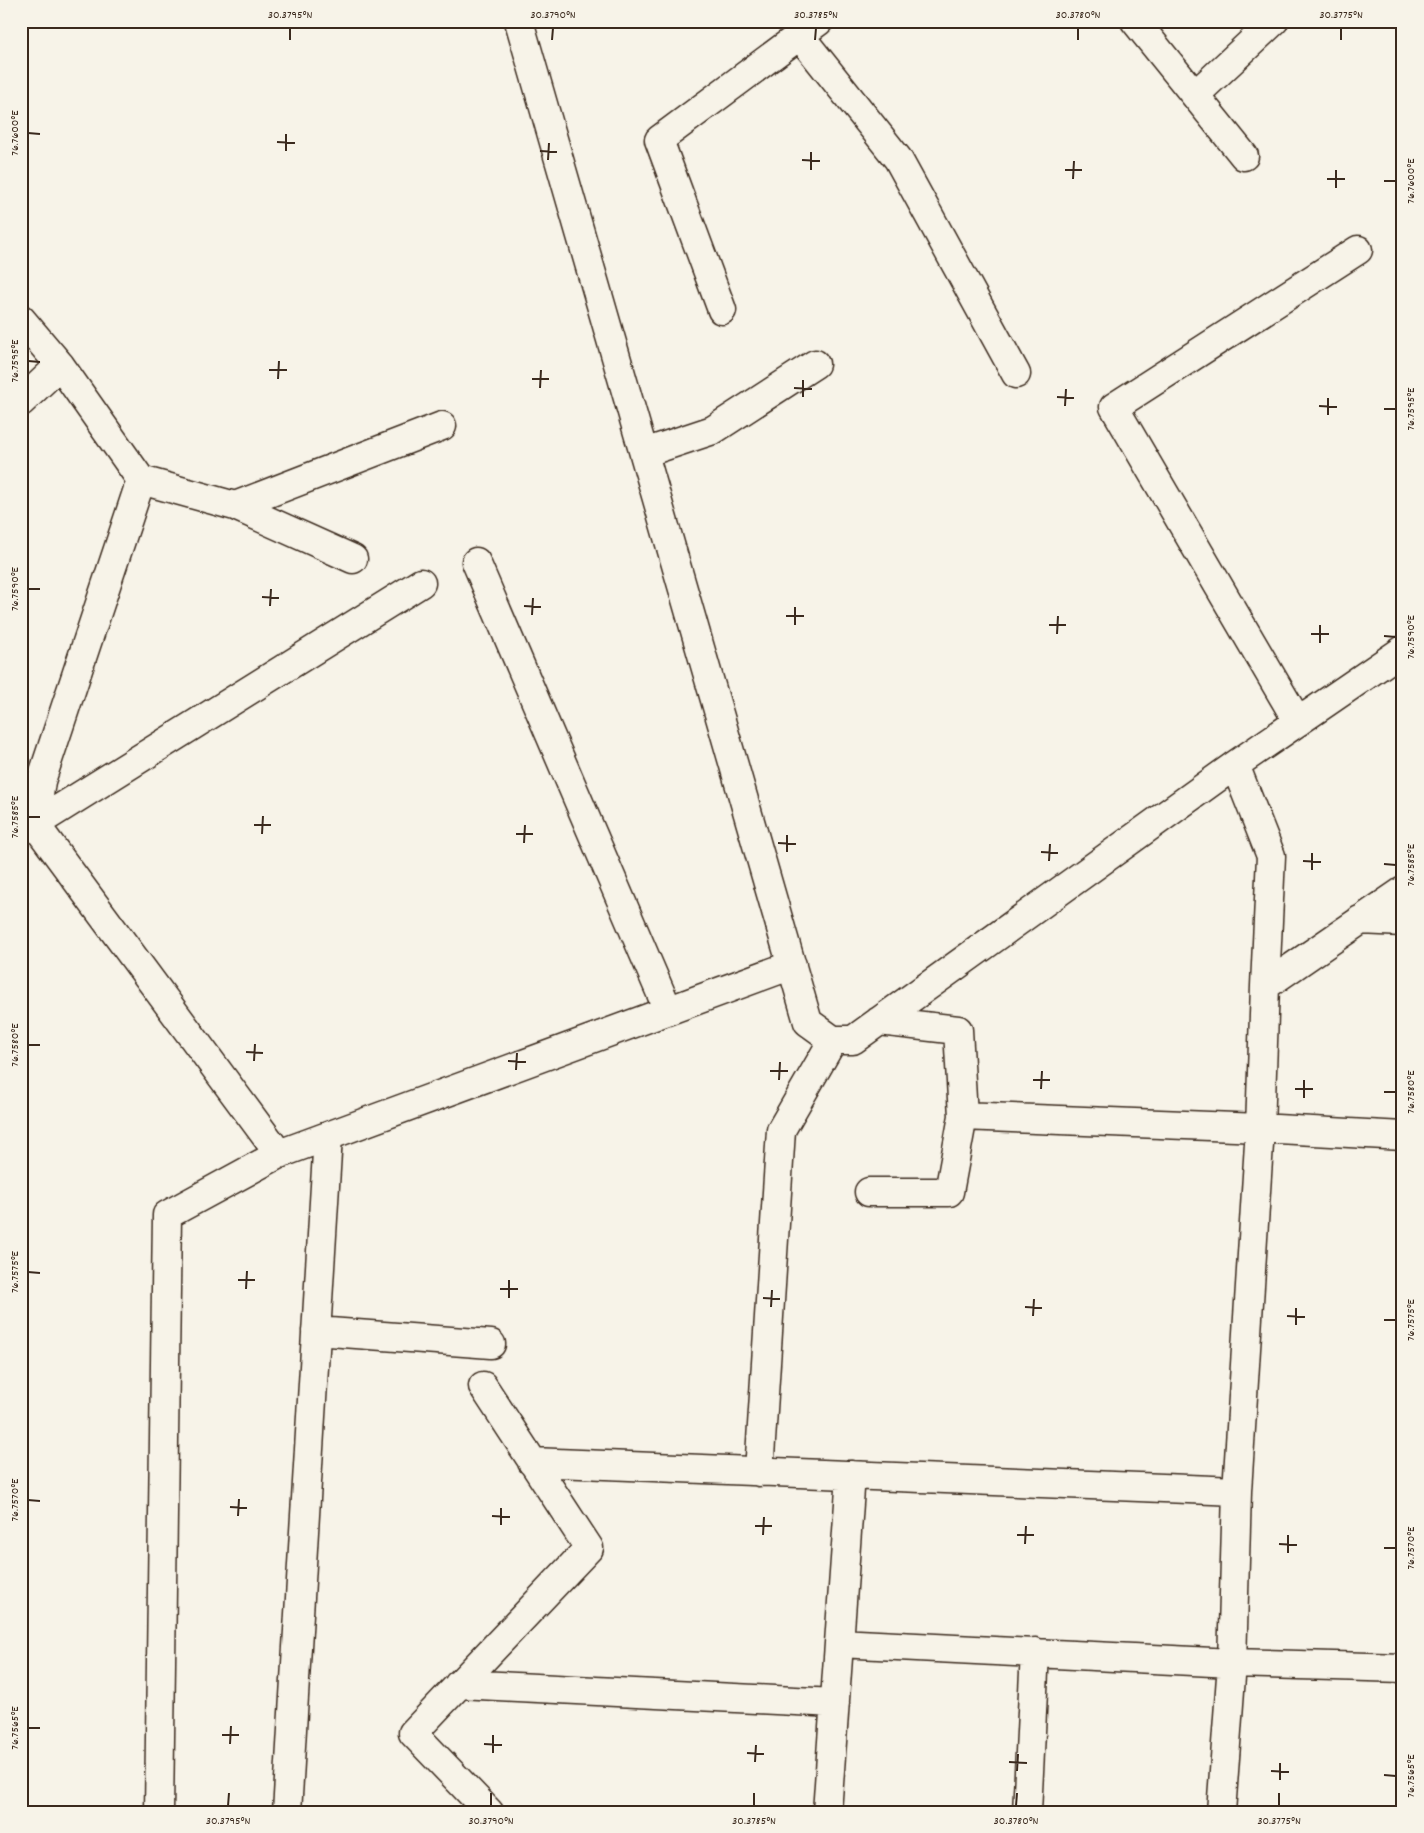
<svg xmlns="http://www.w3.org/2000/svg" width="1424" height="1833" font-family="Dekko,sans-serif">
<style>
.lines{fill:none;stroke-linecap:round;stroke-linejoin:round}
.minor-casing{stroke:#3b2a1e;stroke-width:31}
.minor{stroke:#f7f3e8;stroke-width:28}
.ticks{fill:none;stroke:#3b2a1e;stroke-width:2}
.neatline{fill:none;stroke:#3b2a1e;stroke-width:2}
.ticks-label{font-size:12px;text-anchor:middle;fill:#3b2a1e}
</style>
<rect width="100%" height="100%" fill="#f7f3e8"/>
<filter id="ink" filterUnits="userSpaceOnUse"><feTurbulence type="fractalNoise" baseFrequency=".02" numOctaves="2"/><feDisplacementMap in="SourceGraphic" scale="10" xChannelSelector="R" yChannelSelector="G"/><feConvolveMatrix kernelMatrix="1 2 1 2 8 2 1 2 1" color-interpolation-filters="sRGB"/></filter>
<g filter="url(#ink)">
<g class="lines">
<defs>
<path id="minor" d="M519 21 808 1022 833 1040H853L1235 765 1403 650
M1135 21 1244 156
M800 36 898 159 1016 374
M1195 95 1274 21
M722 310 659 140 819 21
M21 319 60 365 141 480 41 781 35 824 279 1154
M21 402 60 365
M644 453 713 430 815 364
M141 480 235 506 353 559
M235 506 442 426
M476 562 668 1010
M1298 722 1114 407 1358 250
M35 824 421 583
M1360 920 1403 922
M1265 986 1403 891
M879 1021 958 1030 963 1116 1260 1128 1403 1136
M869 1192H949L963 1116
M316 1331 491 1344
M483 1386 589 1548 413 1733 489 1812
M532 1462 1237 1491
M759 1472 781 1130 833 1040
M839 1643 1232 1663 1403 1668
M459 1684 835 1703
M159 1812 167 1215 279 1154 792 965
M287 1812 328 1136
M827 1812 851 1475
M1027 1812 1035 1652
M1221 1812 1232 1663 1237 1491 1260 1128 1265 986 1271 856 1235 765"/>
</defs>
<use href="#minor" class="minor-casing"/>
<use href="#minor" class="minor"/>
</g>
</g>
<path class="ticks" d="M290 40V28M552 40 553 28M815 40 816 28M1078 40V28M1341 40V28M28 133 40 134M277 142 295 143M286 151V134M540 151 557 152M548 160 549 143M802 160 820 161M811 170V152M1065 170H1082M1073 179 1074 161M1327 179H1345M1384 181H1396M1336 188V170M28 361 40 362M269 370H287M278 379 279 361M532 379H549M540 388 541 370M794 388 812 389M803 397V380M1057 397 1074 398M1065 406 1066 389M1319 406 1337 407M1384 409H1396M1328 415V398M28 589H40M262 597 279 598M270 606 271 589M524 606 541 607M532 615 533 598M786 616H804M795 625V607M1049 625H1066M1057 634 1058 616M1311 634H1329M1384 636 1396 637M1320 643V625M28 817H40M254 825H271M262 834 263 816M516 834H533M524 843 525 825M778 843 796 844M787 852V835M1041 852 1058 853M1049 861 1050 844M1303 861 1321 862M1384 864 1396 865M1312 870V853M28 1045H40M246 1052 263 1053M254 1061 255 1044M508 1061 526 1062M516 1070 517 1053M770 1071H788M779 1080 780 1062M1033 1080H1050M1041 1089 1042 1071M1295 1089H1313M1384 1092H1396M1304 1098V1080M28 1272 40 1273M238 1280H255M246 1289 247 1271M500 1289H518M509 1298V1280M763 1298 780 1299M771 1307 772 1290M1025 1307 1042 1308M1033 1316 1034 1299M1287 1316 1305 1317M1384 1320H1396M1296 1325V1308M28 1500 40 1501M230 1507 247 1508M238 1516 239 1499M492 1516 510 1517M501 1525V1508M755 1526H772M763 1535 764 1517M1017 1535H1034M1025 1544 1026 1526M1279 1544 1297 1545M1384 1548H1396M1288 1553V1535M28 1728H40M222 1735H239M230 1744 231 1726M484 1744 502 1745M493 1753V1735M747 1753 764 1754M755 1762 756 1745M1009 1762 1027 1763M1017 1771 1018 1754M1271 1771 1289 1772M1384 1775 1396 1776M1280 1780V1763M228 1806 229 1793M491 1806V1793M754 1806V1793M1016 1806 1017 1793M1279 1806V1793"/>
<rect width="1424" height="1833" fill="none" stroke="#f7f3e8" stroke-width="55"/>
<rect x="28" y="28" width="1368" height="1778" class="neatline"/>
<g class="ticks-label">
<text x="290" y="18">30.3795°N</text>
<text x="553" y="18">30.3790°N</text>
<text x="816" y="18">30.3785°N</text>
<text x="1078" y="18">30.3780°N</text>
<text x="1341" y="18">30.3775°N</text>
<text transform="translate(14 133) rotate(-90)" y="4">76.7600°E</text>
<text transform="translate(1410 181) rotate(-90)" y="4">76.7600°E</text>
<text transform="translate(14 361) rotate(-90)" y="4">76.7595°E</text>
<text transform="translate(1410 409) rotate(-90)" y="4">76.7595°E</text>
<text transform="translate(14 589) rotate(-90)" y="4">76.7590°E</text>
<text transform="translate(1410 637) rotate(-90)" y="4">76.7590°E</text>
<text transform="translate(14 817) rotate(-90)" y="4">76.7585°E</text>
<text transform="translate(1410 865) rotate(-90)" y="4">76.7585°E</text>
<text transform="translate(14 1045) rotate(-90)" y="4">76.7580°E</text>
<text transform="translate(1410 1092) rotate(-90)" y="4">76.7580°E</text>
<text transform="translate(14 1272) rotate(-90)" y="4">76.7575°E</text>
<text transform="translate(1410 1320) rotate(-90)" y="4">76.7575°E</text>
<text transform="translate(14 1500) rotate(-90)" y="4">76.7570°E</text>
<text transform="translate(1410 1548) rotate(-90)" y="4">76.7570°E</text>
<text transform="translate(14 1728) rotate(-90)" y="4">76.7565°E</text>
<text transform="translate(1410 1776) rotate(-90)" y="4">76.7565°E</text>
<text x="228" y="1824">30.3795°N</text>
<text x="491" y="1824">30.3790°N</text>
<text x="754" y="1824">30.3785°N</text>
<text x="1016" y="1824">30.3780°N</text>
<text x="1279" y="1824">30.3775°N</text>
</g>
</svg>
